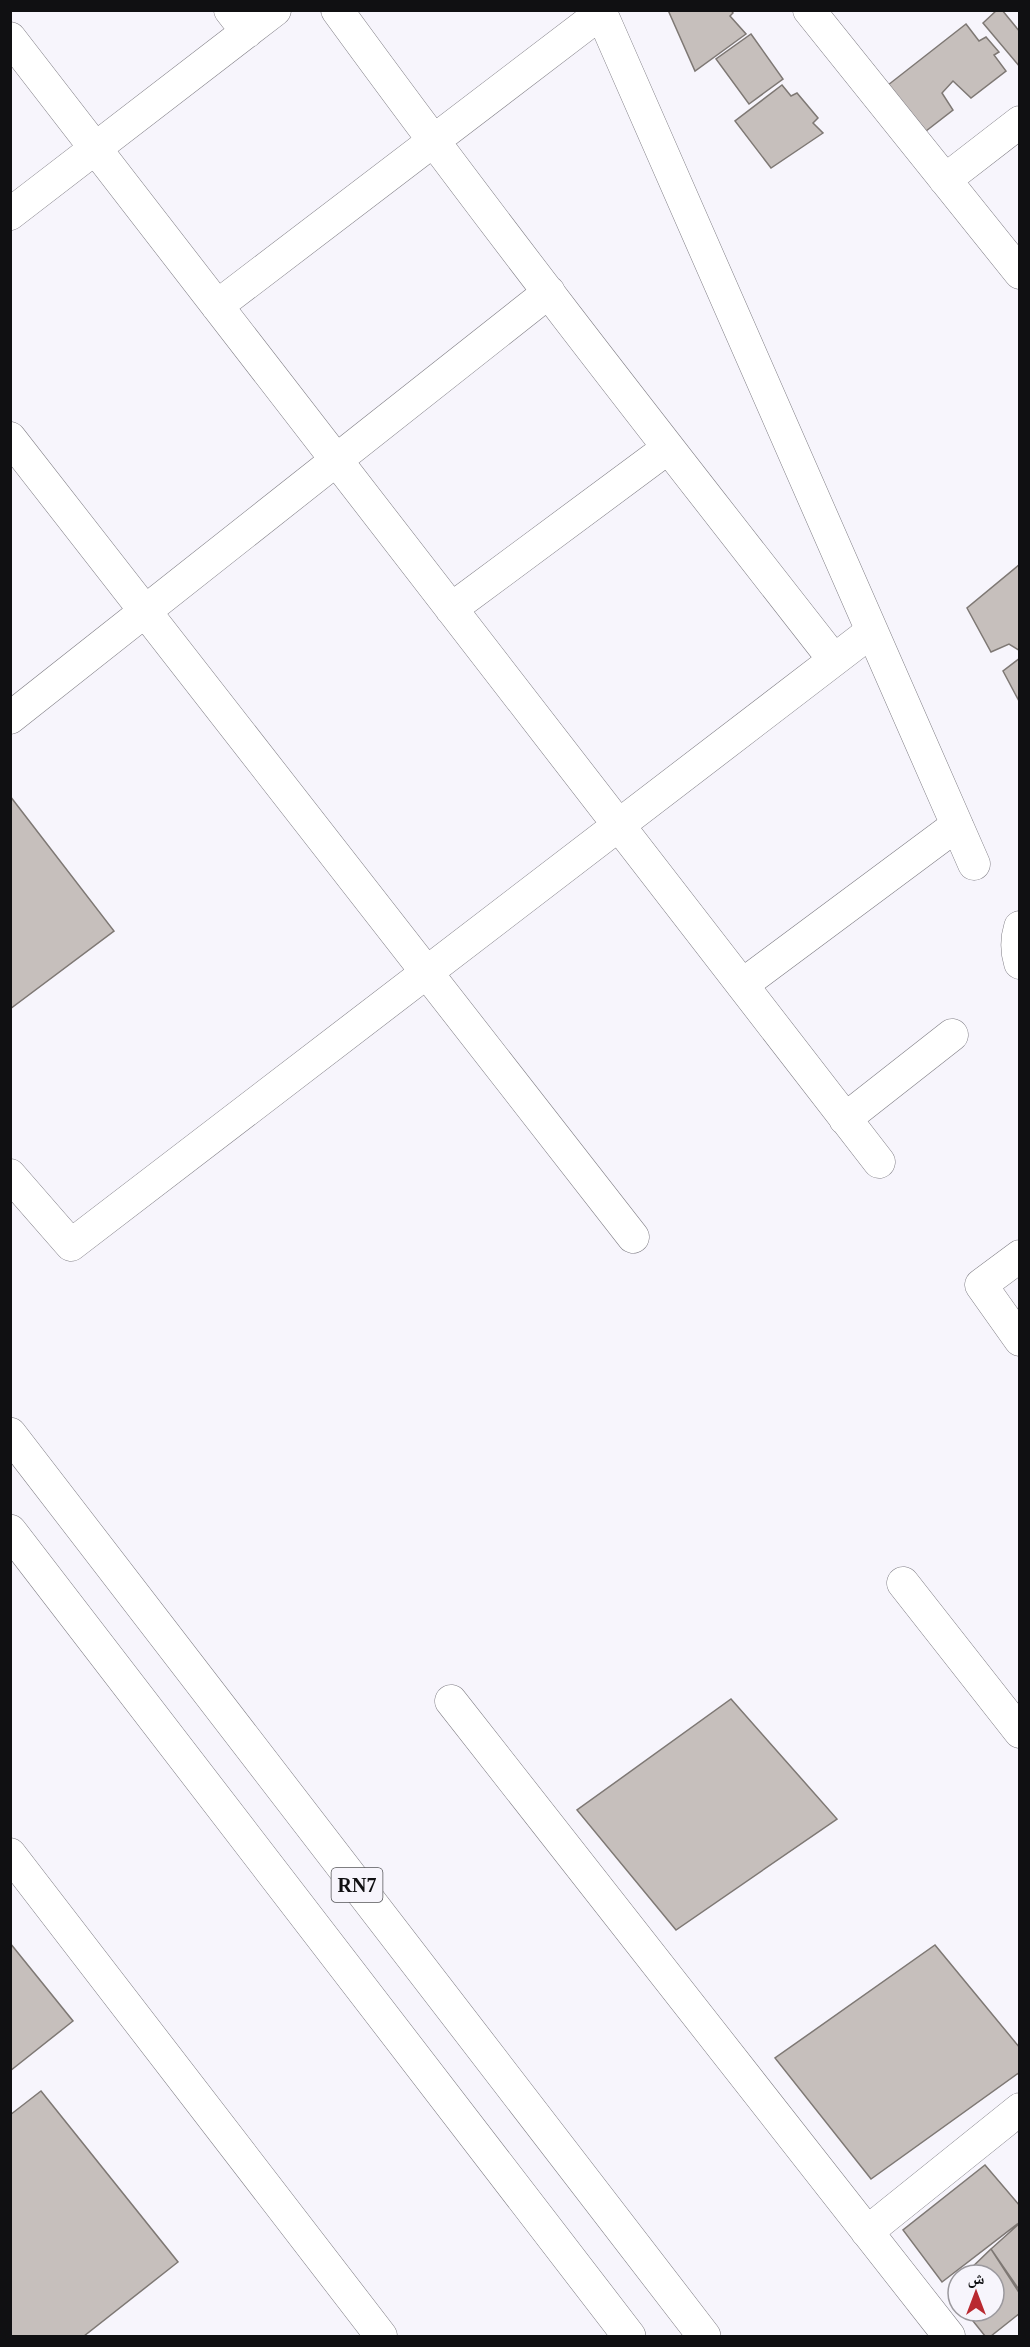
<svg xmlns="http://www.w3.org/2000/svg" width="1030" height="2347" font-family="'Times New Roman','Noto Naskh Arabic',serif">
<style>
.building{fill:#c6bfbc;stroke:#7e7874;stroke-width:1.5}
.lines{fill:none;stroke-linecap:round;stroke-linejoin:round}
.minor-casing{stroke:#7f7d84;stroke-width:33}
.trunk-casing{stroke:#7f7d84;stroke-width:34}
.minor{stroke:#fff;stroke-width:32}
.trunk{stroke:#fff;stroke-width:33}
.labels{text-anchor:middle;stroke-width:5;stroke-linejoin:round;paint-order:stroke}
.shield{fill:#f7f5fc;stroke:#555558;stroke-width:1.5}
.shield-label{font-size:20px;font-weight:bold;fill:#101012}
</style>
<rect width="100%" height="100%" fill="#f7f5fc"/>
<path class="building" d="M668 10H731L733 13 730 16 746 34 695 71Z
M997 10H1002L1020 32V67L983 23Z
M966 24 979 41 986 37 999 52 994 55 1006 71 971 98 953 81 942 93 953 110 926 131 888 85Z
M751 34 783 79 749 104 716 59Z
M782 85 791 96 797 93 818 118 813 123 823 133 771 168 735 121Z
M1020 564V651L1009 644 991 652 967 608Z
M1020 658V703L1003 671Z
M10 796 114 931 10 1009Z
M731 1699 837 1819 676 1930 577 1810Z
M10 1943 73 2021 10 2071Z
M935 1945 1020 2048V2072L871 2179 775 2058Z
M41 2091 178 2262 84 2336H10V2115Z
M985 2165 1020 2206V2222L942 2282 903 2230Z
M1020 2223V2291L991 2249Z
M991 2249 1020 2294V2313L991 2336H985L965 2311H994V2275H964Z"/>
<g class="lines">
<defs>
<path id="minor" d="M230 10 247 32
M337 10C498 231 666 445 834 660
M600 10 974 864
M809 10 1020 273
M10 38 879 1162
M945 180 1020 122
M10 214 275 10
M217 306 601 13
M10 438 633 1237
M451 609 668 448
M10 718 549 292
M1020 927C1016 940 1016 950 1020 963
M742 985 957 825
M845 1119 952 1035
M10 1175 71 1245 872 631
M1020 1256 981 1285 1020 1340
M903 1583 1020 1732
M451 1701 949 2336
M10 1854 381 2336
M867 2232 1020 2109"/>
<path id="trunk" d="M10 1434 704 2336
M10 1531 629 2336"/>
</defs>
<use href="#minor" class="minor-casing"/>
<use href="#trunk" class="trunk-casing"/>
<use href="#minor" class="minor"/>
<use href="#trunk" class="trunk"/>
</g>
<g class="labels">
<rect class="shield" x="331.5" y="1868" width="51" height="34" rx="4.5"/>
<g class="shield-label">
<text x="357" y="1892">RN7</text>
</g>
</g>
<rect width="1030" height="2347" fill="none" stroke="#101012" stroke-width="24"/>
<g transform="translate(976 2293)"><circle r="28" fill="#f7f5fc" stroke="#9b999e" stroke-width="1.5"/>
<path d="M0-4.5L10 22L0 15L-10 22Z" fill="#b92930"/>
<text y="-9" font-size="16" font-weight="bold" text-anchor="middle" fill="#101012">ش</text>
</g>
</svg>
